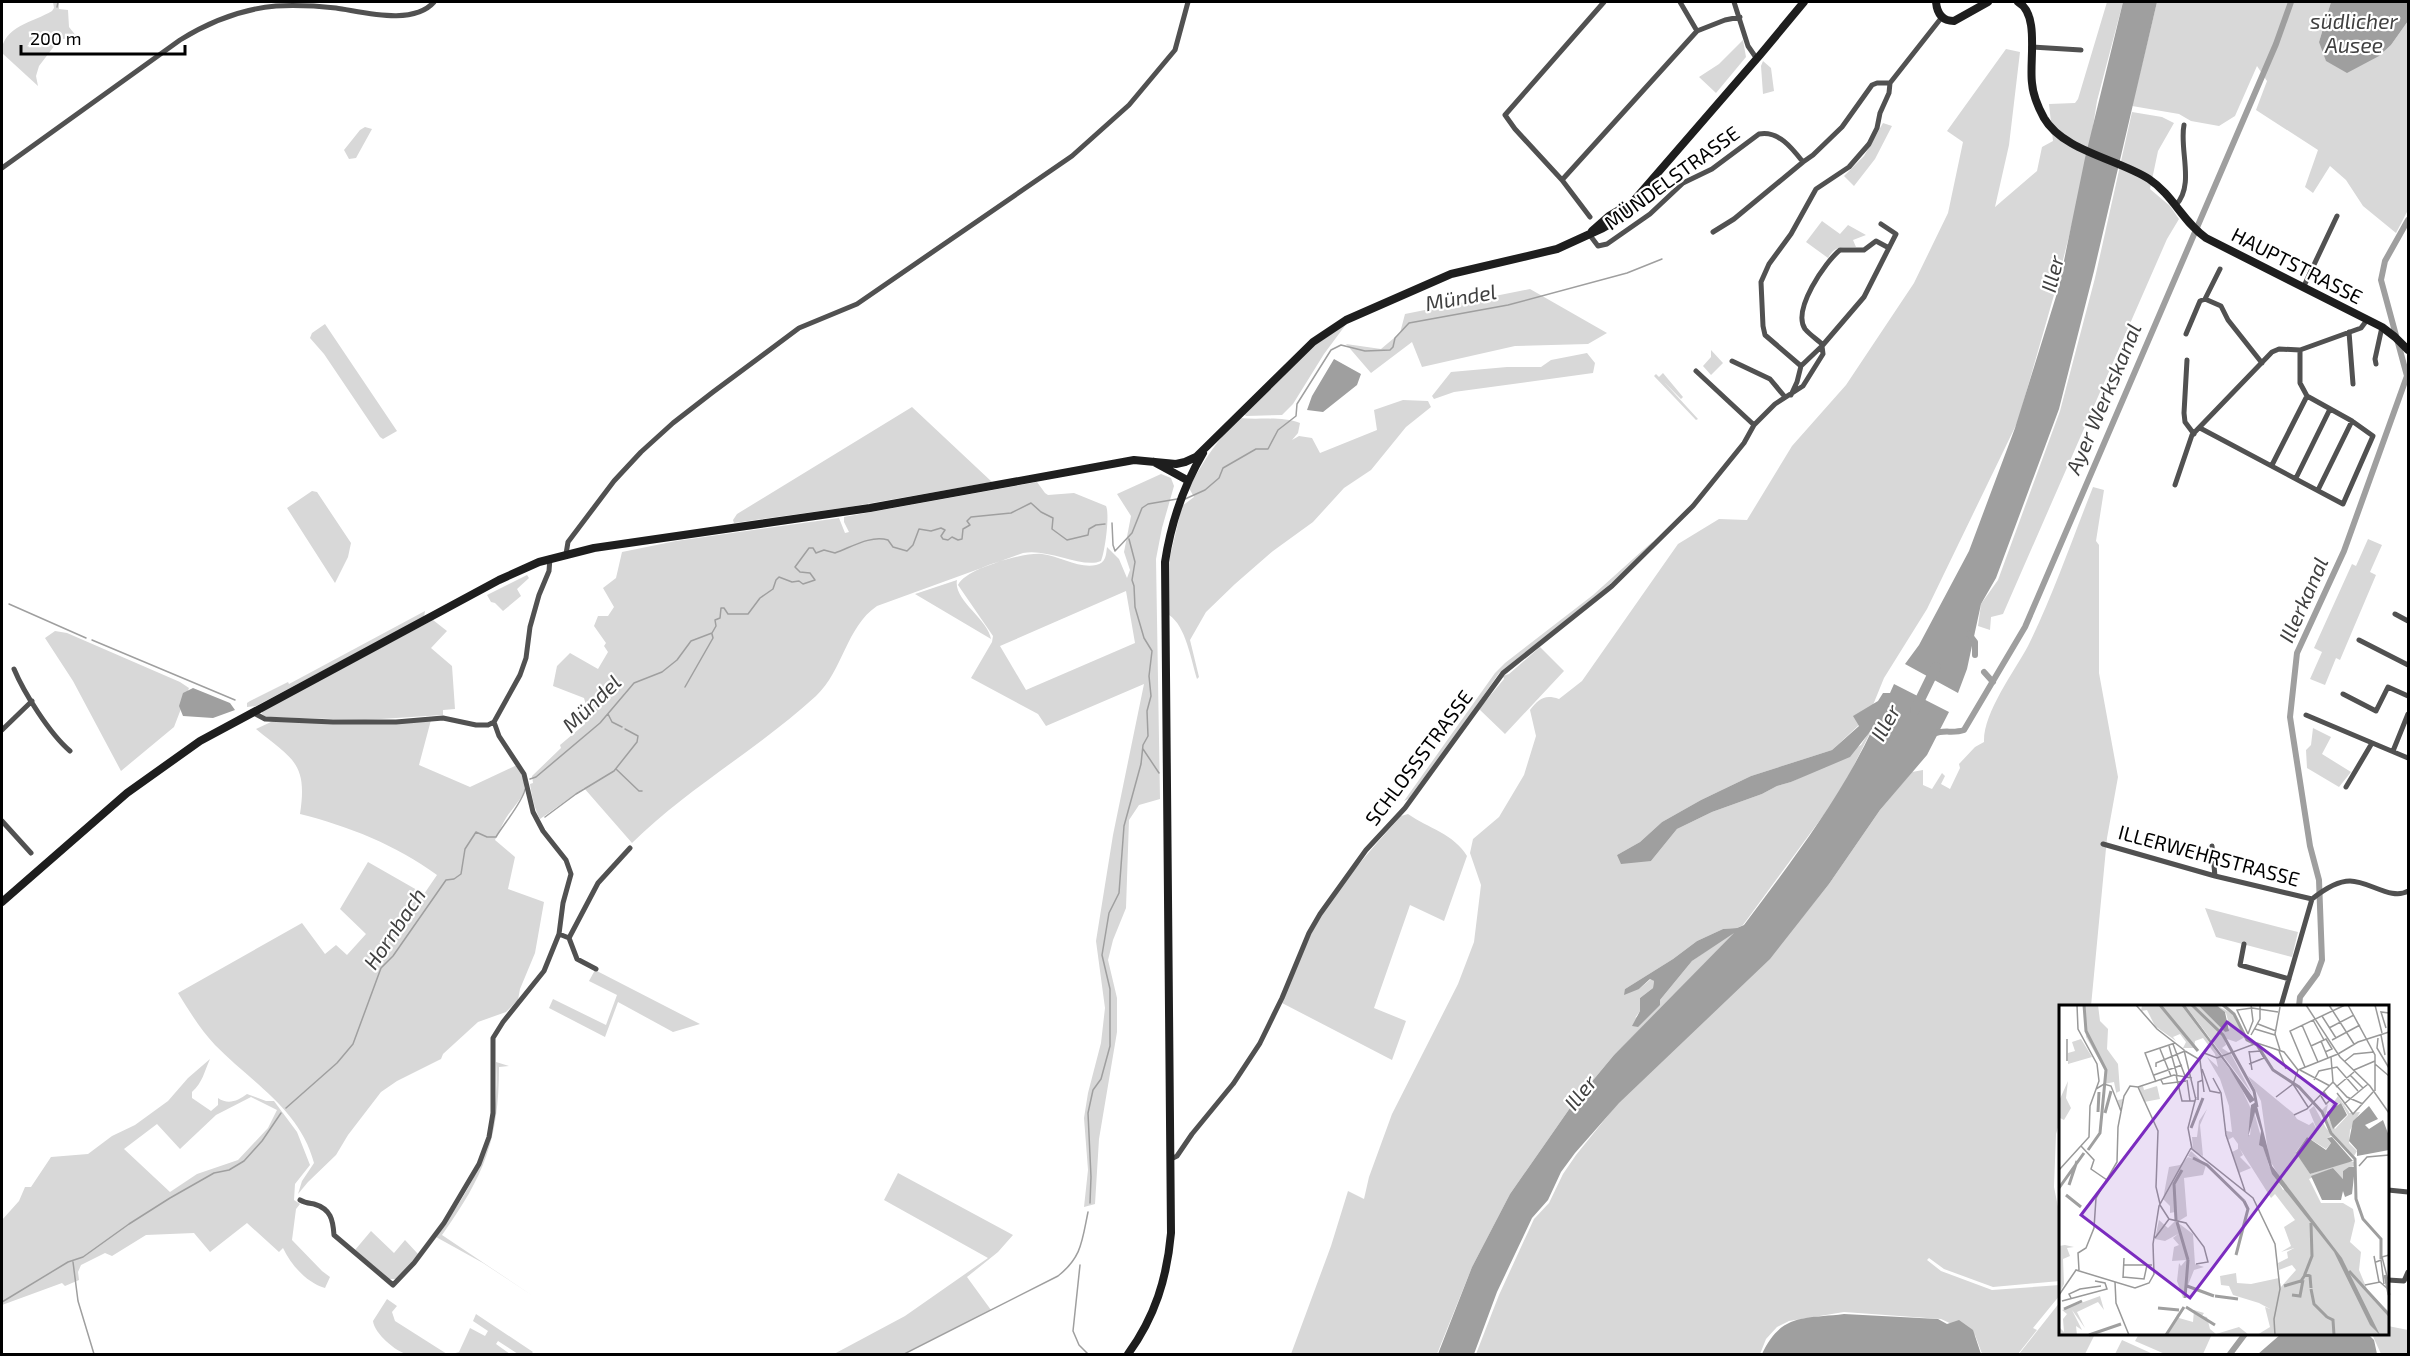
<svg xmlns="http://www.w3.org/2000/svg" width="2410" height="1356" font-family="'Exo 2',sans-serif">
<style>
.green{fill:#d8d8d8;fill-rule:evenodd}
.water{fill:#9f9f9f}
.lines{fill:none;stroke-linecap:round;stroke-linejoin:round}
.stream{stroke:#9f9f9f;stroke-width:1.5}
.canal{stroke:#9f9f9f;stroke-width:6}
.river{stroke:#9f9f9f;stroke-width:10}
.street{stroke:#515151;stroke-width:5}
.secondary{stroke:#1e1e1e;stroke-width:8}
.labels{text-anchor:middle;stroke-width:4.5;stroke-linejoin:round;paint-order:stroke}
.street-label{font-size:20px;fill:#000;stroke:#fff}
.water-label{font-size:21px;font-style:italic;fill:#404040;stroke:#fff}
.inset-river{fill:none;stroke:#9f9f9f;stroke-width:3}
.inset-road{fill:none;stroke:#999;stroke-width:1.5}
.view{fill:#7b2cbf;fill-opacity:0.15;stroke:#7b2cbf;stroke-width:3}
.inset-edge{fill:none;stroke:#000;stroke-width:3}
</style>
<rect width="100%" height="100%" fill="#fff"/>
<path class="green" d="M53 2H59V9L68 10 69 27 77 37 63 39 55 45 39 66 36 76 38 86 2 53C1 27 34 22 52 11L54 8Z
M2107 2H2123L2097 101 2087 164 2056 288 2018 421 1927 609 1884 678 1873 705 1854 716 1859 725 1832 750 1751 776 1701 800 1662 822 1640 842 1617 855 1651 861 1677 829 1712 812 1762 794 1777 786 1791 782 1810 773 1861 745 1876 721 1849 775 1831 805 1743 925 1737 928 1723 929 1697 941 1673 959 1625 989H1639L1651 979 1654 981 1653 988 1640 998V1011L1635 1018 1660 1000 1692 961 1733 932 1734 934 1614 1055 1570 1108 1510 1194 1472 1267 1437 1354H1291L1331 1246 1348 1191 1364 1199 1369 1177 1392 1114 1458 984 1474 942 1481 885 1470 853 1473 839 1499 817 1524 775 1536 736 1530 710C1539 699 1544 694 1559 699L1582 681 1678 544 1719 519 1747 520 1792 446 1846 385 1914 283 1948 213 1963 142 1947 131 2006 49 2020 52 2009 145 1995 207 2037 171 2042 147 2053 141 2049 104 2075 103 2078 99Z
M2157 2H2331L2319 42 2379 56 2391 45 2408 21V210L2396 233 2363 206 2346 180 2330 166 2313 193 2305 187 2318 150 2256 110 2267 81 2257 66 2235 116 2219 126 2191 121 2179 114 2132 106Z
M1743 40 1746 57 1716 93 1699 77 1719 64Z
M1763 61 1771 68 1774 91 1763 94 1761 66Z
M2132 112 2162 117 2174 123 2158 151 2150 189 2170 206 2179 219 2167 239 2003 614 1991 617 1990 630 1978 626 1981 604 1998 580 2060 411 2095 278Z
M1883 123 1892 126 1875 159 1854 186 1844 176 1864 156Z
M365 127 372 129 356 158 349 159 344 150 360 130Z
M1822 221 1840 234 1848 225 1866 235 1853 240 1856 247C1842 247 1835 245 1828 258L1806 242Z
M1530 289 1607 333 1588 344 1515 346 1422 367 1412 342 1371 373 1346 344 1381 349 1400 333 1405 314Z
M1347 323 1324 354 1293 404 1282 415 1246 416 1243 413 1319 341Z
M325 324 397 431 383 439 380 437 324 354 310 338 312 333Z
M1711 350 1723 363 1711 375 1703 366 1711 357Z
M1587 353 1595 363 1593 373 1454 392 1434 399 1432 396 1451 372 1507 367H1541L1551 360Z
M1663 373 1683 397 1681 399 1664 382 1698 419 1696 420 1654 376 1656 374 1659 377Z
M1403 400 1428 401 1431 407 1406 427 1371 470 1344 488 1313 522 1273 551 1235 584 1206 612 1190 640 1199 677 1197 679C1191 660 1186 626 1169 615L1168 565 1182 506 1194 497 1189 488C1203 461 1218 439 1239 418 1259 420 1282 416 1300 423L1298 433 1292 440 1299 436 1312 438 1320 453 1377 430 1374 410Z
M912 407 992 482 849 507 734 523 733 520 737 514Z
M1161 474 1171 478 1174 486 1162 528 1156 559 1160 799 1139 805 1129 820 1126 908 1113 940 1108 960 1117 998V1032L1099 1139 1095 1204 1084 1207 1088 1170 1084 1118 1088 1093 1101 1043 1105 1008 1096 941 1113 835 1144 684 1046 726 1038 714 971 678 992 642 993 636 958 585C966 568 1024 552 1042 554 1059 556 1080 569 1096 565 1106 563 1106 555 1107 547L1119 559 1127 578 1130 570 1124 552 1131 516 1117 494ZM1126 591 1135 643 1026 690 1000 646Z
M1037 482 1045 493 1048 495 1074 493 1106 506C1110 514 1105 552 1101 561 1083 569 1048 548 1023 553L877 606C846 627 843 671 816 696 758 749 688 788 632 843L584 788 540 819C534 808 532 796 530 784L533 783 532 776 561 748 560 745 585 724 587 709 584 698 553 686 557 666 570 653 598 669 608 652 604 646 606 643 594 626 598 616H608L614 607 603 588 616 578 622 552 676 541 839 518 845 533 849 532 844 522V517Z
M2093 487 2104 490 2096 541 2099 545V673L2118 777 2107 838 2091 1006H2060V1121L2056 1134 2054 1187 2060 1217V1281L1993 1287 1944 1269 1929 1258 1927 1260 1941 1271 1992 1290 2060 1285V1295L2033 1328 2037 1330 2018 1354H1989L1990 1353 1982 1354 1975 1335 1941 1319 1844 1312 1789 1321 1777 1327 1766 1339 1760 1354H1476L1499 1295 1534 1219 1549 1203 1563 1174 1576 1155 1618 1103 1801 919 1829 884 1880 810 1912 772 1923 770V785L1932 789 1942 773 1945 776 1941 784 1950 789 1960 768 1959 764 1975 747 1984 742C1983 713 2014 672 2028 646 2053 595 2072 540 2093 487Z
M312 491 317 492 351 543 348 557 335 583 287 508Z
M2368 539 2382 545 2370 572 2376 575 2340 660 2336 658 2325 685 2310 679 2322 652 2314 648 2352 564 2356 566Z
M1653 541 1624 572 1595 597 1499 673 1457 734 1410 798 1404 801 1495 673 1505 663 1593 595Z
M527 575 529 578 517 589 521 596 503 611 495 603 491 602 487 595Z
M957 580C953 600 988 619 991 639L915 594Z
M425 611 424 617 256 706 247 707V703L250 701 288 682 289 684Z
M433 620 447 631 431 648 452 666 455 709 443 710V715L365 720 266 717 262 714V711Z
M55 631 67 633 180 682 189 688 174 727 121 771 73 681 45 638Z
M1540 647 1564 671 1505 734 1479 709 1504 679 1503 676 1509 674Z
M431 720 419 765 470 787 517 765C531 792 524 793 508 815 503 822 499 832 495 840L515 857 508 889 544 902 535 953 520 989 518 1000 506 1012 478 1022 443 1054 441 1059 397 1081 381 1092 348 1135 336 1155 308 1182 298 1194 302 1181 314 1163C300 1109 251 1082 215 1045 201 1030 189 1011 178 993L302 923 325 954 336 945 347 955 366 934 340 909 368 862 424 894 437 875C396 845 348 826 300 814 308 762 292 759 256 729L273 721Z
M2313 728 2331 737 2322 754 2351 772 2339 787 2307 768 2306 750 2311 745Z
M1408 814C1428 828 1454 834 1467 856L1444 921 1410 905 1374 1008 1406 1021 1392 1060 1282 1003C1292 979 1301 953 1313 930 1336 888 1369 852 1401 816Z
M2205 908 2298 932 2292 957 2216 937Z
M595 970 700 1024 673 1032 618 1002 605 1037 549 1008 553 999 606 1025 617 995 589 981Z
M210 1059C204 1072 203 1082 192 1092V1098L211 1111 218 1105V1098C228 1105 238 1101 247 1094L266 1101H274L297 1132 310 1165 295 1184 294 1200 300 1204 296 1209 292 1240 322 1271 330 1277 325 1288C307 1283 291 1265 283 1248L279 1252 247 1223 210 1252 194 1233 146 1235 112 1256 105 1253 81 1265 78 1272 79 1280 65 1286 62 1283 2 1305V1220L19 1201 25 1187H31L51 1157 88 1154 112 1136 135 1125 168 1101 188 1078ZM251 1097 277 1110 268 1128 238 1160 197 1174 170 1192 124 1149 157 1124 180 1149 216 1115Z
M496 1062 509 1066 499 1067C499 1140 484 1176 442 1235L533 1296 483 1263 436 1237C444 1223 456 1209 464 1195 489 1155 499 1108 496 1062Z
M898 1173 1013 1235 998 1252 967 1277 991 1310 902 1354H834L905 1316 988 1258 884 1200Z
M371 1231 394 1253 405 1240 418 1254 398 1279H389L355 1250Z
M387 1299 397 1306 392 1312 395 1321 447 1354C435 1355 419 1356 407 1354 396 1352 374 1333 373 1321Z
M2060 1302V1334H2095L2085 1354H2019Z
M476 1314 533 1352 531 1354H518L498 1341 496 1344 510 1354H452L459 1352 470 1328 485 1336 488 1331 473 1321Z
M2388 1326 2408 1330V1354H2381L2372 1334H2388Z
M2139 1334H2212L2203 1354H2165L2135 1341Z
M2122 1340 2153 1354H2115Z"/>
<path class="water" d="M2123 2H2157L2094 271 2059 409 1996 578 1981 604 1967 669 1958 693 1905 664 1919 645 1969 551 2015 428 2058 290 2085 158Z
M2331 2H2408V21L2391 45 2379 56 2347 73 2326 61 2319 42Z
M1334 359 1361 374 1357 385 1323 412 1307 410 1312 396Z
M1894 684 1949 712 1927 755 1880 810 1829 884 1770 959 1619 1103 1575 1153 1561 1172 1548 1200 1532 1218 1497 1292 1474 1354H1438L1472 1267 1510 1194 1570 1108 1614 1055 1734 933 1692 961 1660 1000V1005L1638 1027 1632 1026 1640 1011V998L1653 988 1654 981 1650 979 1639 989 1624 995 1625 989 1673 959 1697 941 1723 929 1737 928 1744 925C1791 862 1840 799 1873 728L1850 757 1791 782 1777 786 1762 794 1712 812 1677 829 1651 861 1621 864 1617 855 1640 842 1662 822 1701 800 1751 776 1832 750 1859 726 1853 716 1878 701 1883 693H1890Z
M193 688 230 703 235 710 213 718 183 716 179 706 183 693Z
M1844 1314 1938 1319 1947 1324 1959 1320 1973 1330 1981 1354H1762C1781 1313 1804 1319 1844 1314Z
M2281 1334H2368L2374 1340 2377 1354H2258Z"/>
<g class="lines">
<path class="stream" d="M57 7 58 2
M1185 499 1205 490 1219 478 1223 468 1256 449H1268L1278 430 1296 416 1297 404 1331 350 1341 345 1365 351 1390 350 1393 347 1395 338 1409 323 1508 305 1627 273 1662 259
M1112 523 1113 545 1115 551 1132 533 1142 508 1148 504 1177 499
M9 604 86 638
M92 640 235 700
M685 687 713 638 712 634
M608 714 612 722 622 727
M1143 749 1159 773
M616 769 639 791H642
M530 779 536 777 600 723 634 683 662 672 677 660 691 641 712 633 716 626 715 620 720 618 721 608H724L728 614H748L760 598 773 589 776 580 779 577 792 582 799 581 803 584 815 580 810 573 800 572 795 567 809 548H813L816 553 824 550 835 553C852 547 870 535 888 540L893 547 907 551 913 545 919 529 931 531 941 528 945 530 941 536 943 539 948 540 952 537 958 540 962 539 963 529 970 525 967 521 971 517 1011 513 1031 503 1041 512 1053 518 1052 529 1067 540 1088 535 1089 529 1096 525 1105 524
M545 817 576 794 614 771 637 742 638 736 625 729
M286 1108 337 1063 353 1044 381 968 393 956 446 880 454 879 461 874 465 849 476 832 487 837H496C503 825 524 800 525 789
M1090 1203 1091 1177 1088 1113 1093 1090 1101 1079 1110 1046V989L1102 955 1109 913 1119 893 1124 826 1141 764 1143 745 1148 736 1147 711 1151 696 1149 676 1152 651 1144 638 1135 607 1134 586 1132 580 1135 562 1129 539
M73 1262 78 1301 94 1354
M1080 1265 1073 1331 1079 1345 1088 1354
M2 1302 68 1262 83 1257 129 1224 170 1198 214 1173 229 1170 244 1161 262 1141 281 1113
M904 1354 1058 1276C1082 1257 1082 1241 1088 1212"/>
<path class="canal" d="M1969 634 1975 642V655
M1984 672 1993 682
M1934 734C1943 729 1953 734 1964 730L2025 627 2276 44 2291 2
M2299 1006 2300 997 2317 974 2322 960 2319 880 2310 846 2290 717 2297 653 2344 551 2407 376 2381 280 2385 261 2408 220
M2230 1354 2245 1334"/>
<path class="river" d="M1915 710 1936 667"/>
<path class="street" d="M1680 2 1697 31
M1734 2 1748 46 1757 59
M2031 47 2081 50
M1890 83 1942 17
M2 168 180 40C209 22 242 9 276 6 296 5 317 6 336 8 364 12 413 26 434 2
M1562 180 1697 31 1725 20 1740 17
M2176 205C2195 185 2179 149 2184 125
M1590 217 1562 180 1515 129 1505 115 1604 2
M1713 232 1734 219 1803 162 1813 155 1842 127 1872 85 1877 83H1890
M1589 234 1598 246 1607 244 1650 214 1683 183 1712 169 1759 134C1778 130 1792 148 1803 162
M2303 288 2337 216
M2205 299 2221 306 2228 320 2262 363
M2349 332 2353 384
M2186 334 2200 301 2205 299 2220 269
M1823 345C1818 340 1810 335 1805 329 1792 310 1825 262 1840 250H1864L1876 241 1889 248
M2187 360 2184 413 2185 422 2194 434
M1732 361 1770 379 1785 397
M2376 364 2375 359 2382 327
M1801 366 1765 335 1763 326 1761 282 1769 264 1791 234 1816 189 1849 167 1869 144 1877 128 1880 113 1889 93 1890 83
M1801 366 1822 346
M1696 371 1754 425
M1791 395 1797 382 1801 366
M2200 428 2343 504 2373 436 2352 421 2307 396 2300 383V350
M2272 465 2307 396
M2296 478 2330 409
M2175 485 2192 435 2272 352 2279 349 2300 350 2361 328 2367 320
M2318 490 2352 421
M566 554 568 542 614 481 641 452 673 423 713 392 799 328 857 304 1072 156 1129 105 1175 50 1188 2
M2395 614 2408 621
M2359 640 2408 665
M14 669C24 693 50 734 70 751
M2343 694 2376 711 2388 687 2408 696
M252 712 265 719 333 722H396L443 718 476 725H488L494 722 520 675 526 658 530 627 539 595 549 571 550 558
M2306 715 2408 758
M2 730 32 701
M2393 751 2408 714
M2346 787 2372 743
M2 821 31 853
M2103 844 2215 876 2312 899C2322 891 2336 881 2350 881 2369 881 2392 901 2408 891
M2212 846 2215 876
M559 934 569 938 577 959 596 969
M569 938 598 883 630 848
M2244 944 2240 965 2289 979
M2281 1006 2312 899
M1171 1159 1177 1156 1192 1134 1233 1084 1260 1043 1282 998 1309 933 1320 914 1366 850 1405 808 1503 673 1612 586 1693 506 1744 443 1754 425 1775 404 1803 386 1823 354 1822 346 1864 297 1896 234 1881 224
M2388 1190 2408 1192
M300 1200C305 1203 308 1203 314 1204 331 1209 333 1220 334 1235L393 1285 414 1263 444 1223 479 1164 489 1137 493 1113V1038L503 1022 544 971 559 934 563 903 571 874 566 860 543 831 533 812 524 774 499 736 494 722
M2388 1280 2404 1281 2408 1272"/>
<path class="secondary" d="M1936 2C1937 13 1942 21 1954 21L1988 2
M2018 2C2040 14 2029 61 2032 83 2033 96 2038 107 2044 118 2063 151 2118 159 2149 179 2173 195 2183 222 2206 238L2382 327 2395 337 2408 350
M1592 231 1609 216 1626 206
M1154 462 1187 480
M2 902 127 793 200 741 499 580 539 562 594 548 870 508 1134 460 1176 464 1185 462 1196 457 1313 342 1346 320 1451 274 1557 249 1603 228 1617 220 1760 55 1804 2
M1128 1354C1155 1317 1167 1278 1171 1233L1165 562C1171 523 1183 487 1203 453"/>
</g>
<g class="labels">
<g class="street-label">
<text transform="translate(1672 178) rotate(-36)" y="7">MÜNDELSTRASSE</text>
<text transform="translate(2297 266) rotate(27)" y="7">HAUPTSTRASSE</text>
<text transform="translate(1419 758) rotate(-53)" y="7">SCHLOSSSTRASSE</text>
<text transform="translate(2209 856) rotate(15)" y="7">ILLERWEHRSTRASSE</text>
</g>
<g class="water-label">
<text x="2354" y="29">südlicher<tspan x="2354" dy="24">Ausee</tspan></text>
<text transform="translate(2053 274) rotate(-76)" y="7">Iller</text>
<text transform="translate(1461 298) rotate(-10)" y="7">Mündel</text>
<text transform="translate(2104 399) rotate(-67)" y="7">Ayer Werkskanal</text>
<text transform="translate(2304 600) rotate(-66)" y="7">Illerkanal</text>
<text transform="translate(592 704) rotate(-44)" y="7">Mündel</text>
<text transform="translate(1886 723) rotate(-61)" y="7">Iller</text>
<text transform="translate(395 929) rotate(-56)" y="7">Hornbach</text>
<text transform="translate(1581 1093) rotate(-51)" y="7">Iller</text>
</g>
</g>
<g transform="translate(2059 1005)">
<rect width="330" height="330" fill="#fff"/>
<path d="M25 0H39L41 16 49 24 48 44 59 59 61 86 57 88 59 95 64 94 61 106 55 77 45 79 46 65 27 32ZM83 0H122L178 74 193 106 189 130H191L194 103 210 161 224 185 227 183 210 154 202 96 189 71 234 108 243 104 234 108 238 114 250 120 254 117 259 127 250 105 255 101 267 123 290 147 272 131 268 133 272 138 267 144 248 132 237 147 251 169 285 157H295V161L284 166V174L274 163 250 174 262 198H284L294 204 296 216 291 237 302 247 300 265 308 284 330 307V330H198L211 322 206 302 211 304 200 298 174 290 170 281 162 280 161 271 177 268 178 278 192 279 220 273 222 282 237 265 233 260 220 265 219 258 229 253 228 247 235 243 222 247 232 241 225 222 236 215 216 189 212 193 181 144 184 150 181 152 192 163 180 168 173 147 179 144V139L174 132 169 135 167 126 173 127 170 101 161 74 148 52 159 62 156 49 144 33 136 36 135 43H124L127 37 121 29 114 32 117 36 96 21 88 5 82 6ZM126 0H139L166 27 171 23 167 8 157 0 174 9 186 32 177 37 165 33 167 40 163 43 172 49 193 89ZM22 34 33 52 9 59V48L16 46 13 37ZM9 76 7 93 12 103 5 115 1 113 0 123V96ZM84 81 85 85 98 81 101 94 85 97 80 82ZM279 91 290 107V108L301 107 291 125 290 138 298 146 295 151 273 127 263 105 269 99 267 109 276 124 289 110 282 98 272 101ZM148 104 141 120 144 151 134 146 133 132H138L140 116ZM132 146 185 195 147 160 144 170 125 173 128 211 118 217 134 229 136 259 145 262 135 265 124 293 118 276 120 258 122 261 127 255 113 256 115 242 120 240 114 233 119 229 106 236 96 234 100 215 109 223 117 215 116 207 111 208V201L104 194 110 162 121 160 129 152 135 154 129 151ZM6 240 15 242 8 243 11 251 4 254 5 279 0 289V241ZM41 291 45 305 39 297 18 307 26 323 13 305 23 325 17 321 18 330H2L0 322 5 327 4 314 8 309 3 305ZM135 305 145 308 143 311 148 312 151 324 157 329 180 322 190 330H107L119 308 120 313 134 317Z" fill="#d8d8d8"/>
<path d="M122 0H126L196 95 191 98 170 63ZM139 0H157L166 7 170 26 166 27ZM197 97 213 161 283 253 321 330 311 320 275 247 213 169 204 142 200 140 202 126 196 107 189 132 192 100ZM282 98 288 110 274 124 268 107ZM310 101 319 114 306 120 310 124 324 115 330 131V145L298 151V145L290 136 294 116ZM248 132 267 145 272 138 268 133 273 132 294 156 251 169 237 148ZM290 162H296L293 189 286 192 284 186 282 195H263L252 171 274 163 284 174V166Z" fill="#9f9f9f"/>
<path class="inset-river" d="M25 0 27 26 47 65 41 128 29 145M101 0 139 46M133 0 164 30 195 86 198 102M164 0 175 9 188 35 198 40 214 65 240 82 263 107 272 128 296 154 297 194 304 214 322 234V254M39 107 40 87M46 108 52 86M132 123 144 93M134 153 148 160 185 196M10 180 18 156M0 183 25 148M7 190 22 202M117 215 115 179 123 165M118 217 129 255M177 250 189 204 185 196M290 266 330 310M326 270 330 290M128 281 155 291M225 281 242 276 246 270M252 283 251 271 246 269 253 251 252 218M252 284 255 299 268 312M233 290 241 291 244 275M156 291 179 294M126 293 129 255M127 302 156 320M99 303 120 305M5 304 23 296M268 312 274 315 275 330M30 330 62 319M107 330 125 302"/>
<path class="inset-road" d="M77 0 98 24 125 45 137 95M247 0 281 52 311 81 330 108M270 0 295 39M289 0 316 50V86M316 0 323 28M193 3 219 7M263 11 277 33M254 15 265 35M199 19 217 26M243 20 259 57M270 23 295 10M327 23 322 7 330 8M196 24 216 30M189 29 178 5 193 3M189 29 194 16 192 0M192 30 201 14V0M322 30 326 50M319 33 318 43 330 63M8 34V56M273 35 301 20M262 36 269 53M114 39 126 71M110 41 118 70M252 41 267 34 273 44 266 47M101 44 112 71M221 45 216 29 221 2M126 46 141 55 145 48 158 53 198 38 225 47 239 65 279 49M190 46 193 65M220 46 227 64M190 47 201 46 205 53 190 59M279 49 299 37 330 27M141 55 145 87M286 56 295 49 315 47M316 59 330 71M97 62V58L126 46M246 62 231 26 286 0M143 64 151 86 161 88M241 65 271 81M295 65 316 56M95 70 123 60M117 70 123 96H136M291 70 304 83M154 73 162 88 167 130 186 186M102 75 104 79 127 76M128 75 131 96M255 75 260 66 278 62 299 86M97 77 86 48 116 38M274 77 288 92 304 99M234 79 249 102M79 82 99 126 97 182 101 199M79 82 115 70 133 73M277 82 295 67M37 84 45 79 52 81 62 106M278 88 294 109 314 87M262 91 267 99 271 95 265 87M137 92 129 123 133 144 194 193 216 239 221 284 215 314 216 330M217 92 234 79 239 65M139 95V77L144 75M285 99 309 79M235 110 248 104 274 77 272 52M22 141 35 155 32 164 48 175M300 161 308 152 330 150M0 165 30 132 31 101 40 76 38 59 19 24 18 0M101 200 110 214 127 218 145 242 149 257 137 259M96 233 110 214M330 250 323 252 330 279M315 251 320 277M317 257 322 255 325 279M64 260H93M20 265 19 248 27 243 35 223 37 193 58 157 59 122 65 91 71 81 79 82M64 272 85 274 88 260M64 273 65 253M56 277 57 298 70 330M306 280 321 277 330 285M0 290 17 265 76 283 90 278 95 269 94 239 100 201 132 143M12 293 10 289 21 284 42 281M3 296 48 284 46 278 36 276"/>
<path class="view" d="M168 17 277 99 131 293 22 210Z"/>
<rect width="330" height="330" class="inset-edge"/>
</g>
<rect width="2410" height="1356" fill="none" stroke="#000000" stroke-width="6"/>
<path d="M21 45v9h164v-9" fill="none" stroke="#000000" stroke-width="3"/>
<text x="30" y="45" font-size="18" fill="#000000" stroke="#ffffff" stroke-width="4.5" paint-order="stroke">200 m</text>
</svg>
